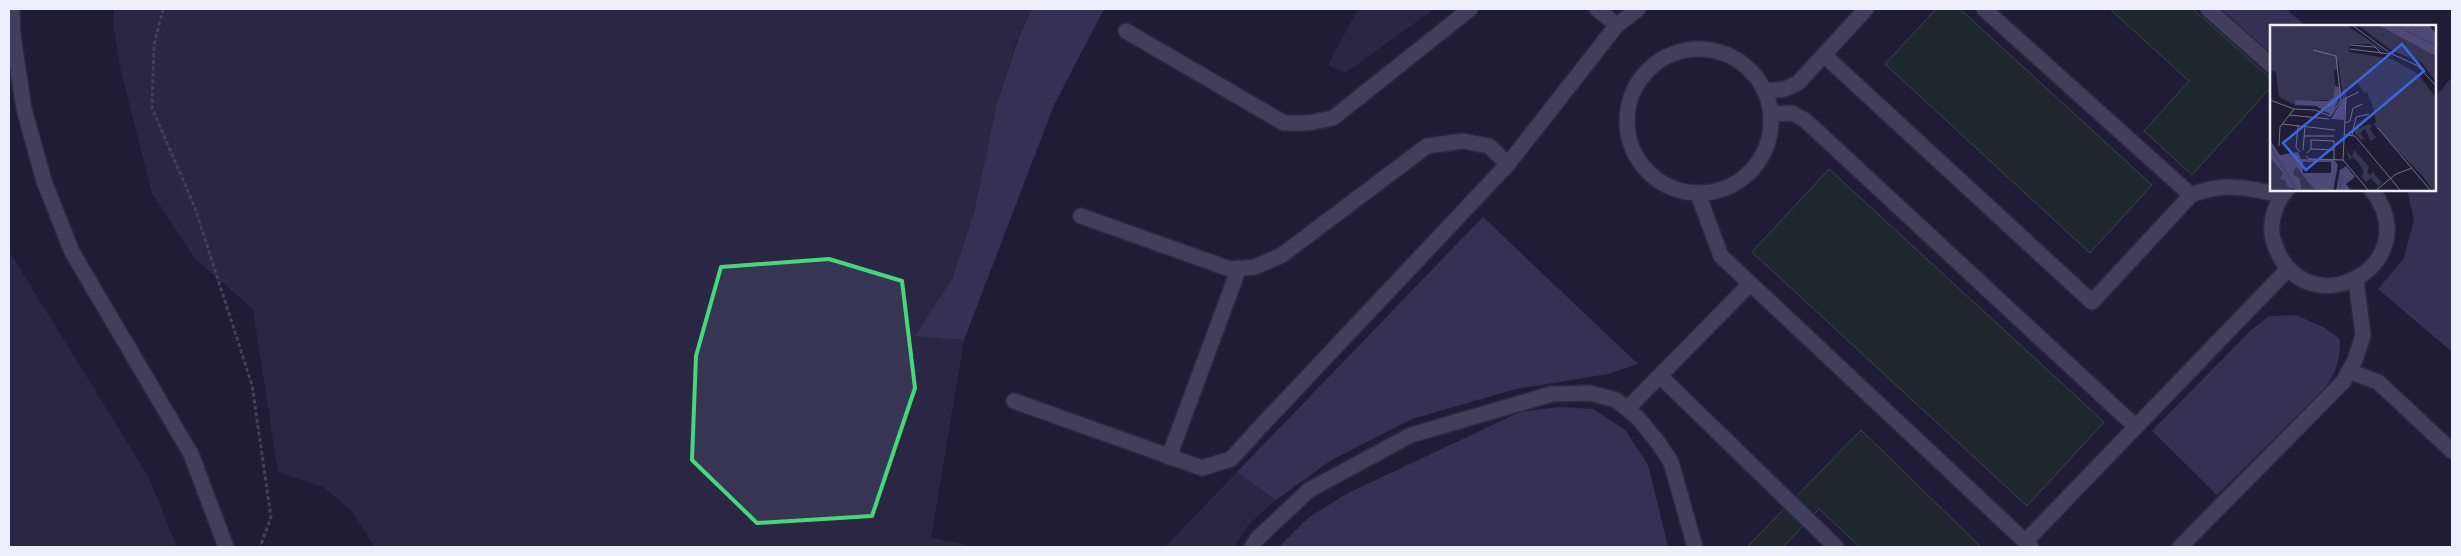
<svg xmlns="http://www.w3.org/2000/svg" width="2461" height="556" font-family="'IBM Plex Sans',sans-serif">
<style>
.green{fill:#373454}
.forest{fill:#4f4978}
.building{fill:#1b3623;stroke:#57745d}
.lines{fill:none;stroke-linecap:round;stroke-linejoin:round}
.service-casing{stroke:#3c394e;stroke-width:18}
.minor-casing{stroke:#3c394e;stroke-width:18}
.tertiary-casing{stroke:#3c394e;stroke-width:18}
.path{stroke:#6e6b82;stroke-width:3;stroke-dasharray:4 2.5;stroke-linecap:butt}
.service{stroke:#6b6989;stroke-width:15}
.minor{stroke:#6b6989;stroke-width:15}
.tertiary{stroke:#6b6989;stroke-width:15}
.marked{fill:none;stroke:#45d77a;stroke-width:4;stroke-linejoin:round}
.inset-river{fill:none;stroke:#484271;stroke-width:2.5}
.inset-road{fill:none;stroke:#727086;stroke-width:1}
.view{fill:#3c66dd;fill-opacity:0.15;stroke:#3c66dd;stroke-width:2.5}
.inset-edge{fill:none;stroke:#eeeefc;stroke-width:2.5}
</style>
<rect width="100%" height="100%" fill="#201c37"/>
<path class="green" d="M114 9H1032L1017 39 997 103 974 212 952 280 916 335 964 340 931 537 974 547H375L351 510 323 487 278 472 253 309 195 259 152 193 121 71 113 22Z
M1358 9H1434L1345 73 1328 65Z
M9 251 148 476 177 547H9Z
M1237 472 1276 500 1249 524 1234 547H1165Z"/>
<path class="forest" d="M1032 9H1104L1054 105 964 340 915 336 952 279 974 212 997 103 1018 39Z
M2214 9H2286L2306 26H2271V61Z
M2452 77V352L2378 289 2404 258 2414 220 2407 190H2435V97Z
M1483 217 1638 364 1608 374 1516 389 1412 419 1330 461 1276 500 1237 472Z
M2296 315 2325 328 2340 339C2340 359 2337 371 2325 388L2217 495 2152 431 2249 332 2269 316Z
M1559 407 1593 409 1625 430 1648 465 1668 547H1279L1308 518 1346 494 1520 412Z"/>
<path class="building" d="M1936 9H1960L2152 185 2090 253 1885 64Z
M2110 9H2193L2271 79V87L2192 175 2144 131 2189 81Z
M1829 169 2104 422 2027 506 1752 252Z
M1861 430 1981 547H1860L1819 509 1783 547H1747Z"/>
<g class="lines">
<defs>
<path id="service" d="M1984 9 2191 195
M2208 9 2271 65
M1126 31 1284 123H1308L1333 118 1470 9
M1627 121a72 72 0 1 1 144 0a72 72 0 1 1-144 0Z
M1825 56 2092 302 2191 195C2226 181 2246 188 2282 195
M1765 91 1785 89 1798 83 1866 9
M1772 114 1792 113 1805 120 2136 427
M2287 190C2275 202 2269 223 2273 239 2299 333 2431 268 2372 190
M1698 194 1721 256 2031 547
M1081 216 1230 269 1255 267 1282 255 1427 146 1463 141 1489 146 1508 164
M2349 371 2378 382 2452 451
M1660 376 1836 547
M1014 401 1202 468 1231 459 1263 424
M1627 409 1750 284
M1169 457 1239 268
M2025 542 2288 269
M1252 547 1257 539 1309 490 1411 435 1552 394 1590 393 1616 400 1637 417 1657 441 1671 462 1695 547
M2180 547 2343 382 2355 360 2363 335 2356 280"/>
<path id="minor" d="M1597 9 1617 25
M1263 424 1508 164 1617 25 1638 9"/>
<path id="tertiary" d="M12 9 13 36 24 109 44 181 72 252 191 454 226 547"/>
</defs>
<use href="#service" class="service-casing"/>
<use href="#minor" class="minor-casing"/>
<use href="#tertiary" class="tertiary-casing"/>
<path class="path" d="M163 9 154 45 152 108 195 208 252 385 271 517 260 547"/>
<use href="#service" class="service"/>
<use href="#minor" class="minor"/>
<use href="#tertiary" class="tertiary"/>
</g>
<path d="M0 0H2461V556H0ZM829 259 902 281 915 388 872 516 757 523 692 460 696 356 721 267Z" fill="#201c37" fill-opacity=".55" fill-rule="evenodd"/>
<path class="marked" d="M829 259 902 281 915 388 872 516 757 523 692 460 696 356 721 267Z"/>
<g transform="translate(2270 25)">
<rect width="166" height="166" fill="#201c37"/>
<path d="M0 0H76L118 28 99 19H80L79 27 122 34 148 49 166 73V166H163L155 154 103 99 106 97 104 85 97 67 94 68 88 58 76 63V73H73L68 34 67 45 64 46 66 66 60 75H25V80L9 72 6 47 0 45ZM88 0H108L158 24 166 31V57L152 38 121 25ZM88 96 89 103 100 99 102 102 99 104 106 112 101 116 95 104 90 108 94 113 91 115 84 107ZM76 125 82 132 84 125 99 142 97 147 100 150 103 147 112 158 108 161 101 153 96 157 91 151 94 148 90 140 83 132 80 135ZM0 132 6 137 23 166H0ZM26 142 44 164H50L32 166 30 154 23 149Z" fill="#373454"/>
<path d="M108 0H159L166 9V31ZM65 61 69 62 71 69 61 90 46 81 25 80V75L58 76 63 72ZM73 73H76L74 95 61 94ZM0 115 10 130 28 127 31 134 64 135 68 140 63 166 44 164 26 142 23 149 30 154 32 166 18 162 15 155 10 154 13 148 0 132ZM33 137H61V148H33ZM76 141 85 152 76 159 81 166H66L70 145Z" fill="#4f4978" fill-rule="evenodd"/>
<path class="inset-river" d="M125 0 167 21M0 122 28 166M70 166 72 150"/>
<path class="inset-road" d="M82 0 120 28 148 41 167 62M80 20 105 22 112 29M80 24 120 29M89 67 76 73 73 135 99 166M0 75 24 84M19 90 59 94M75 98 80 96 83 83 93 79M12 99 65 105M28 101 26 122 30 127M108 103 161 166M75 110 85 111 131 166M82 110 86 92 99 89M34 111H64M9 121 10 102 24 84 45 85 60 91 71 75 66 31 43 25M41 124 64 125M33 125 35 101M37 128 41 124V115L64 116M36 131 39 134 73 135M64 135V116M105 166 126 149 142 143"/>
<path class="view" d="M132 19 154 46 36 145 13 118Z"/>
<rect width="166" height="166" class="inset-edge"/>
</g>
<rect width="2461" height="556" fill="none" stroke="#eeeefc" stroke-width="20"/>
</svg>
